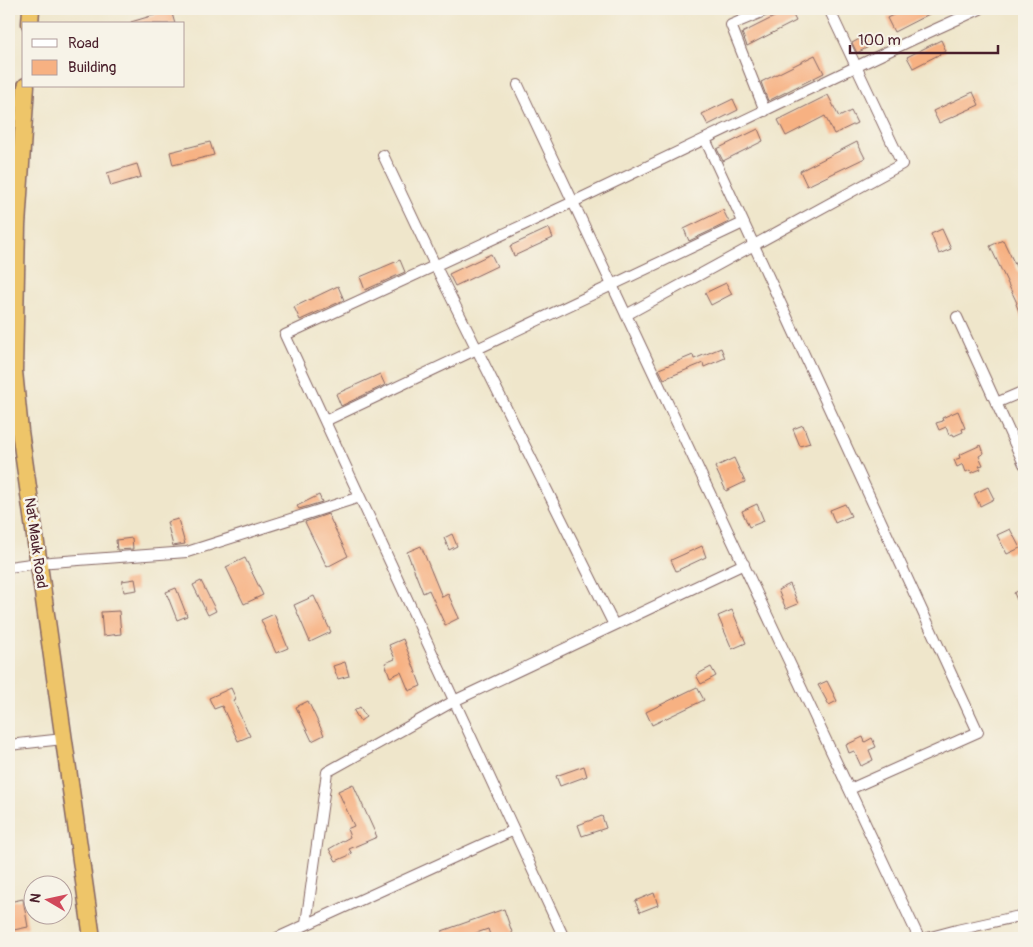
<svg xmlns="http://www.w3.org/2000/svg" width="1033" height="947" font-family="Pangolin,sans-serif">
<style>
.building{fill:#f7b182}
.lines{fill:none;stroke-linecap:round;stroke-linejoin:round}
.minor-casing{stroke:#846563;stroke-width:12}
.trunk-casing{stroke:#846563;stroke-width:19}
.minor{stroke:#fff;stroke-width:10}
.trunk{stroke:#eec569;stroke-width:16}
.labels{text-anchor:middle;stroke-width:5;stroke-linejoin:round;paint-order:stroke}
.street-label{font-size:15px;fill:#4a1f2b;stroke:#f7f3e8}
</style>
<rect width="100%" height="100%" fill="#f7f3e8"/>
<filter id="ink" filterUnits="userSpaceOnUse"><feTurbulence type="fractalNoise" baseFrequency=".02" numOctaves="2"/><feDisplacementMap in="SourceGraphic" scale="10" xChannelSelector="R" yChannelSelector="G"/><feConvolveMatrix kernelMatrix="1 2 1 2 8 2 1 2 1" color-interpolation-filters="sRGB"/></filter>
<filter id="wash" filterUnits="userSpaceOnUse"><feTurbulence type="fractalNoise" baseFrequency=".0096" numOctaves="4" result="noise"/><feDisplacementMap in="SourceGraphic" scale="20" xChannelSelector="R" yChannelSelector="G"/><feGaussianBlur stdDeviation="1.12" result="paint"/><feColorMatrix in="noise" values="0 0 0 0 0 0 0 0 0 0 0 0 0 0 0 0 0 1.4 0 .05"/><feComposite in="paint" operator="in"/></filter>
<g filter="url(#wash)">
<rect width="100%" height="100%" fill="#efe6cb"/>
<g id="blocks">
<path class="building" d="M790 9 796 21 747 46 742 33Z
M905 9H939L894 32 887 18Z
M171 10 175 24H132L131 22Z
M867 35 872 45 857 53 852 43Z
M941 40 946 51 913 68 907 57Z
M815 55 824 73 768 101 761 82Z
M973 92 979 105 939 123 933 111Z
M828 95 839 117 851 111 857 123 834 134 825 116 786 136 778 120Z
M733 99 738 110 708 125 702 114Z
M758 129 763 141 723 161 717 149Z
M210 142 214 155 173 165 170 152Z
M857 142 865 158 807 186 800 171Z
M137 164 141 177 111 186 107 173Z
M723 210 729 222 689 241 684 229Z
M549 228 553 238 514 256 510 246Z
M942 229 951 249 939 254 931 234Z
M1003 240 1024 283V324L1016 304 1017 303 990 246Z
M491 254 497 266 455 286 449 274Z
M400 260 405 272 365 290 360 277Z
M726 283 732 294 711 305 705 293Z
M338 286 344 300 300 320 294 307Z
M721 348 725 358 704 367 703 363 664 379 659 369 693 355 694 359Z
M380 374 385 385 341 406 336 394Z
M958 411 965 428 962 429 963 432 954 436 953 434 949 435 946 427 939 430 936 423 943 421 942 418Z
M803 425 810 443 800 446 793 429Z
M981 445 984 453 979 456 983 465 979 466 981 469 971 473 970 470 966 472 963 464 957 467 954 460 960 458 959 455Z
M734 458 745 482 726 491 715 467Z
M988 487 994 499 980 506 974 494Z
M319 495 322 502 299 509 297 506Z
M757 504 764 521 749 527 742 511Z
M845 504 851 516 835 523 830 510Z
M328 514 348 556 327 567 305 522Z
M178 519 185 544 173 546 167 522Z
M1010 529 1020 548 1007 554 997 535Z
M452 534 457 546 449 550 444 538Z
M132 538 133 549 117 550 116 540Z
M421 546 442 597 448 594 459 618 445 625 429 590 423 593 407 552Z
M702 546 706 557 676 571 671 560Z
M245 558 263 595 244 604 226 567Z
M135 579 137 590 124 592 122 581Z
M201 581 216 611 208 615 193 585Z
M790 584 798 604 786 609 778 590Z
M176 588 187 616 177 620 166 592Z
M1024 588V596L1017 600 1014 593Z
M314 596 331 632 310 642 294 605Z
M732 610 746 643 732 649 718 616Z
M119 611 121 634 103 636 101 612Z
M274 614 288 648 276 653 261 620Z
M403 639 421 686 409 691 401 672 390 677 385 663 395 659 389 645Z
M345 662 349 676 338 679 333 666Z
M711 667 716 676 701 684 696 675Z
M827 681 837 701 829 705 818 685Z
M697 687 704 700 652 725 646 712Z
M231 688 236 699 233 700 250 736 238 741 222 706 214 709 209 698Z
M308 701 324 735 312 741 296 707Z
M360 707 366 717 360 721 354 711Z
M863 737 865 742 872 738 876 747 869 750 873 760 861 766 854 751 849 753 846 745Z
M584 766 587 776 560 786 556 776Z
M353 784 377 837 349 849 352 854 336 861 329 849 350 837 347 829 354 826 338 791Z
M602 816 606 828 582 836 578 825Z
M654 893 658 905 640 912 635 901Z
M23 899 28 927 9 931V902Z
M504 909 514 938H491L488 929 462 938H444L442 931Z"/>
</g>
</g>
<g filter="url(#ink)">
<use href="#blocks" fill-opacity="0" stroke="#846563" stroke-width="1"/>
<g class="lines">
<defs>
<path id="minor" d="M518 85 919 938
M765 111 731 25 769 9
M705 139 978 732 850 789
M383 155 435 265 614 625
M626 315 902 164 829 9
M957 317 1024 464
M996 403 1024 391
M325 421 743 223
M9 567 38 563 187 552 360 497
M9 745 63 739
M306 924 327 772 454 701 744 564
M277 938 514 830
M564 938 285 335 573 202 914 39 980 9
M927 938 957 930 1024 915"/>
<path id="trunk" d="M30 24 31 9
M26 86 17 226 14 371 20 431 92 938"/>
</defs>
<use href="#minor" class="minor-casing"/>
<use href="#trunk" class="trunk-casing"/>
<use href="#minor" class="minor"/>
<use href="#trunk" class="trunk"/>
</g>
</g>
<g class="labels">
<g class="street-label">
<text transform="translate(36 543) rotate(82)" y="5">Nat Mauk Road</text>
</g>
</g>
<rect width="1033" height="947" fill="none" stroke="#f7f3e8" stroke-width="30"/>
<rect x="22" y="22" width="162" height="65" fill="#f7f3e8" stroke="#b29e9c"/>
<rect x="32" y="39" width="25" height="8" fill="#ffffff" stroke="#b29e9c"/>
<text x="68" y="48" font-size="15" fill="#4a1f2b">Road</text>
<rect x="32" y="60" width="25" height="15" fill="#f7b182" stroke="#b29e9c"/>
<text x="68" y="72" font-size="15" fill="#4a1f2b">Building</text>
<g transform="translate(48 900) rotate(279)"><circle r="24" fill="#f7f3e8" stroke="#b29e9c"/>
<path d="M0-4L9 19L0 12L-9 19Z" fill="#d1495b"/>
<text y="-8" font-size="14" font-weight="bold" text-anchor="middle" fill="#4a1f2b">N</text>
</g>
<path d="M850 45v8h148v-8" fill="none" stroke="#4a1f2b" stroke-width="2.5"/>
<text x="858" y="45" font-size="15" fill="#4a1f2b" stroke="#f7f3e8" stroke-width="4" paint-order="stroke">100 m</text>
</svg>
